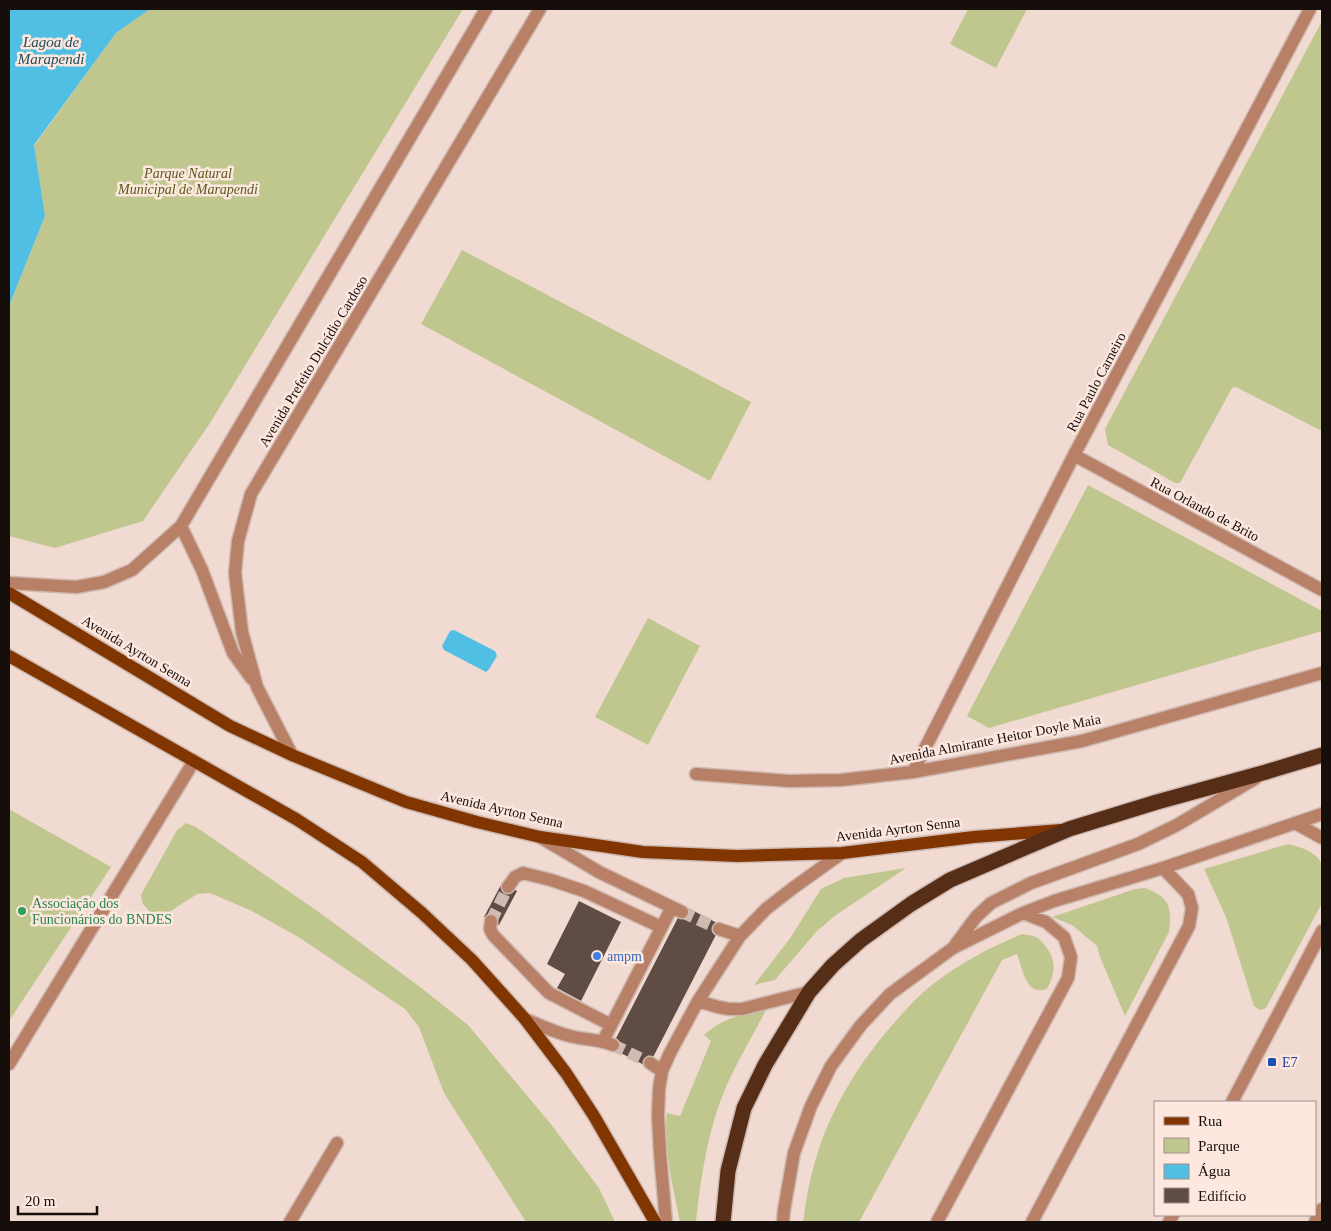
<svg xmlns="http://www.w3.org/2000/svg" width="1331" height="1231" font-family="Georgia,serif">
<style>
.green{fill:#bfc78f}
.water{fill:#51bfe3}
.building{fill:#5f4c45}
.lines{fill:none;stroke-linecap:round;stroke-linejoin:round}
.minor-tunnel{stroke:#d0bbb3;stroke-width:12;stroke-dasharray:12 6;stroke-linecap:butt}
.minor-casing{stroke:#ceb9b1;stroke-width:15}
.major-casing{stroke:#ceb9b1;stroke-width:15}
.highway-casing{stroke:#ceb9b1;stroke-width:18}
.minor{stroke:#b88167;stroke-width:12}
.major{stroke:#813602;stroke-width:12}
.highway{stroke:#562d17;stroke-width:15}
.leisure-dot{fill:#2e9e5b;stroke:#fee7de;stroke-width:2}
.shop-dot{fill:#3f7fe0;stroke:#fee7de;stroke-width:2}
.transit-dot{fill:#1a4fb4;stroke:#fee7de;stroke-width:2}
.labels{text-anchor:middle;stroke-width:5;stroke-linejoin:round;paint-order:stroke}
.park-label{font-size:14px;font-style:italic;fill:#555b1c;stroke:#fee7de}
.street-label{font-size:14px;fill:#150e0b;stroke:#fee7de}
.leisure-label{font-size:14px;fill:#27864d;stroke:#fee7de;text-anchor:start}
.shop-label{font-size:14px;fill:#366cbe;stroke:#fee7de;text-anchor:start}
.transit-label{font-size:14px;fill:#164399;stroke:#fee7de;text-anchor:start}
.water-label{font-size:15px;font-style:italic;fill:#204e5e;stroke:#fee7de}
</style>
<rect width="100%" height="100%" fill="#f1dad1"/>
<path class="green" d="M150 9H463L210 423 143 521 55 548 9 536V306L45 216 34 146 116 33Z
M968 9H1027L996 68 950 44Z
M1322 21V431L1236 387 1232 388 1180 483H1175L1108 445 1105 429Z
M462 250 751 402 710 481 421 324Z
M1088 485 1322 611V631L989 728 967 716Z
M648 618 700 646 648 745 595 717Z
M9 809 111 867 9 1021Z
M186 823 196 827 323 915 420 987 468 1025 550 1123 599 1188 615 1222H526L444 1093 419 1027 405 1009 300 938 252 911 210 893 197 894 166 914 150 912 143 904 141 895 177 830Z
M1288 844C1300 847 1318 852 1322 865V903L1266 1008 1260 1010 1254 1006 1226 917 1204 869Z
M906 868 836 915 817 931 775 980 754 985 791 937 821 889 844 878Z
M1145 888C1170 897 1172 908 1169 932L1125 1016 1100 957 1097 946 1072 925 1052 917 1135 889Z
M1022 934C1025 935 1030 935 1034 936 1039 938 1043 942 1046 947 1057 961 1055 974 1047 989 1025 996 1023 969 1017 954L1002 960 859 1222H803C806 1200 810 1177 817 1155 832 1106 861 1060 895 1022 906 1009 919 995 933 984 959 964 990 947 1022 934Z
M760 1009 764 1010 765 1012C752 1037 737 1062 726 1087 708 1129 701 1177 696 1222H680C673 1186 663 1150 667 1113L680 1116 711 1041 704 1035C720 1020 740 1015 760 1009Z"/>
<path class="water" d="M9 9H150L116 33 34 145 45 216 9 306Z
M454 630 495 651 497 656 489 669 486 672 444 650 442 646 450 631Z"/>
<path class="building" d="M502 883 517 891 499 925 484 917Z
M579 901 621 922 581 1001 557 988 565 974 547 964Z
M684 906 721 925 648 1067 611 1048Z"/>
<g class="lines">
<path class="minor-tunnel" d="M682 912 719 929
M491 921 508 887
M613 1045 650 1063"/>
<defs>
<path id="minor" d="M1074 455 1322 590
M181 526 202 570 233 653 252 679
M9 583 76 587 104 582 132 570 181 526 486 9
M292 755 257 687 242 632 235 573 238 541 251 494 540 9
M913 772 1074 455 1310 9
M696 774 789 781 841 780 913 772 1082 741 1322 673
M1295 823 1322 838
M540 837 599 872 682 912
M508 887 515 877 523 873 551 880 584 891 661 927
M491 921 490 929 493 935 549 993 611 1025
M719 929 740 936
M953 948 976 917 991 903 1031 883 1138 844 1177 825 1256 778
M698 1001 718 1007 729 1009H742L809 992
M525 1019C541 1026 556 1033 574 1037 588 1040 598 1039 613 1045
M603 1041 672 907
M650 1063 662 1071
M9 1064 194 761
M1232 1102 1322 931
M290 1222 337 1143
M666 1222 660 1153 658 1116 659 1089 662 1071 670 1053 698 1001 740 936 766 909 793 888 842 853
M783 1222 784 1210 794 1153 811 1106 831 1066 861 1025 890 994 953 948 1023 913 1054 901 1163 868 1322 814
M937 1222 1068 978 1071 957 1064 937 1046 922 1023 913
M1032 1222 1189 926 1192 908 1188 894 1163 868
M1169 1222 1173 1215
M1315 1222 1322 1209"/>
<path id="major" d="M9 593 230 726 292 755 406 802 477 822 540 837 643 852 737 856 842 853 974 837 1061 830
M9 656 296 819 362 862 422 913 472 960 525 1019 566 1073 594 1116 655 1222"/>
<path id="highway" d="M723 1222 728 1171 744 1108 765 1065 809 992 833 965 861 940 911 904 950 880 1069 829 1157 802 1266 772 1322 755"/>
</defs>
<use href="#minor" class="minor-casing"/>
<use href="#major" class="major-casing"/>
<use href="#highway" class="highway-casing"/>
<use href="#minor" class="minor"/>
<use href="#major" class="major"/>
<use href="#highway" class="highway"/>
</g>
<circle class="leisure-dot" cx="22" cy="911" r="5"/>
<circle class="shop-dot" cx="597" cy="956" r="5"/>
<rect class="transit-dot" x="1267" y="1057" width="10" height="10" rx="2.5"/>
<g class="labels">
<g class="park-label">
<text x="188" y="178">Parque Natural<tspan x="188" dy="16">Municipal de Marapendi</tspan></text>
</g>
<g class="street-label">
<text transform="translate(313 361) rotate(-59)" y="5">Avenida Prefeito Dulcídio Cardoso</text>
<text transform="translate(1096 382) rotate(-62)" y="5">Rua Paulo Carneiro</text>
<text transform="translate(1205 509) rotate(28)" y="5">Rua Orlando de Brito</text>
<text transform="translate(137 651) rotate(31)" y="5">Avenida Ayrton Senna</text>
<text transform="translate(995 739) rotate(-11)" y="5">Avenida Almirante Heitor Doyle Maia</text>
<text transform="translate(502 809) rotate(13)" y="5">Avenida Ayrton Senna</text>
<text transform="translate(898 829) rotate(-7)" y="5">Avenida Ayrton Senna</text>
</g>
<g class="leisure-label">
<text x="32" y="908">Associação dos<tspan x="32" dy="16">Funcionários do BNDES</tspan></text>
</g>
<g class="shop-label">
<text x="607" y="961">ampm</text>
</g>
<g class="transit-label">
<text x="1282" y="1067">E7</text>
</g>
<g class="water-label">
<text x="51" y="47">Lagoa de<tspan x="51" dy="17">Marapendi</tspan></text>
</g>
</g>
<rect width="1331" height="1231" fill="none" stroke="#150e0b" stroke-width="20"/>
<rect x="1154" y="1101" width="162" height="115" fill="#fee7de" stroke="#a1908a"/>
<rect x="1164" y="1117" width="25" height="8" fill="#813602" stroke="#a1908a"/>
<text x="1198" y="1126" font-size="15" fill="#150e0b">Rua</text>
<rect x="1164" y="1138" width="25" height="15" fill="#bfc78f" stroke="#a1908a"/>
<text x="1198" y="1151" font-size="15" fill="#150e0b">Parque</text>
<rect x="1164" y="1164" width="25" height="15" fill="#51bfe3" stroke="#a1908a"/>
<text x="1198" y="1176" font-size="15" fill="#150e0b">Água</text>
<rect x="1164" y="1188" width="25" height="15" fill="#5f4c45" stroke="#a1908a"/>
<text x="1198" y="1201" font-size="15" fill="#150e0b">Edifício</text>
<path d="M18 1206v8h79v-8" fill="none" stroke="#150e0b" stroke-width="2.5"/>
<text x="25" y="1206" font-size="15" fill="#150e0b" stroke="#fee7de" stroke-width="4" paint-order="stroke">20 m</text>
</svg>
